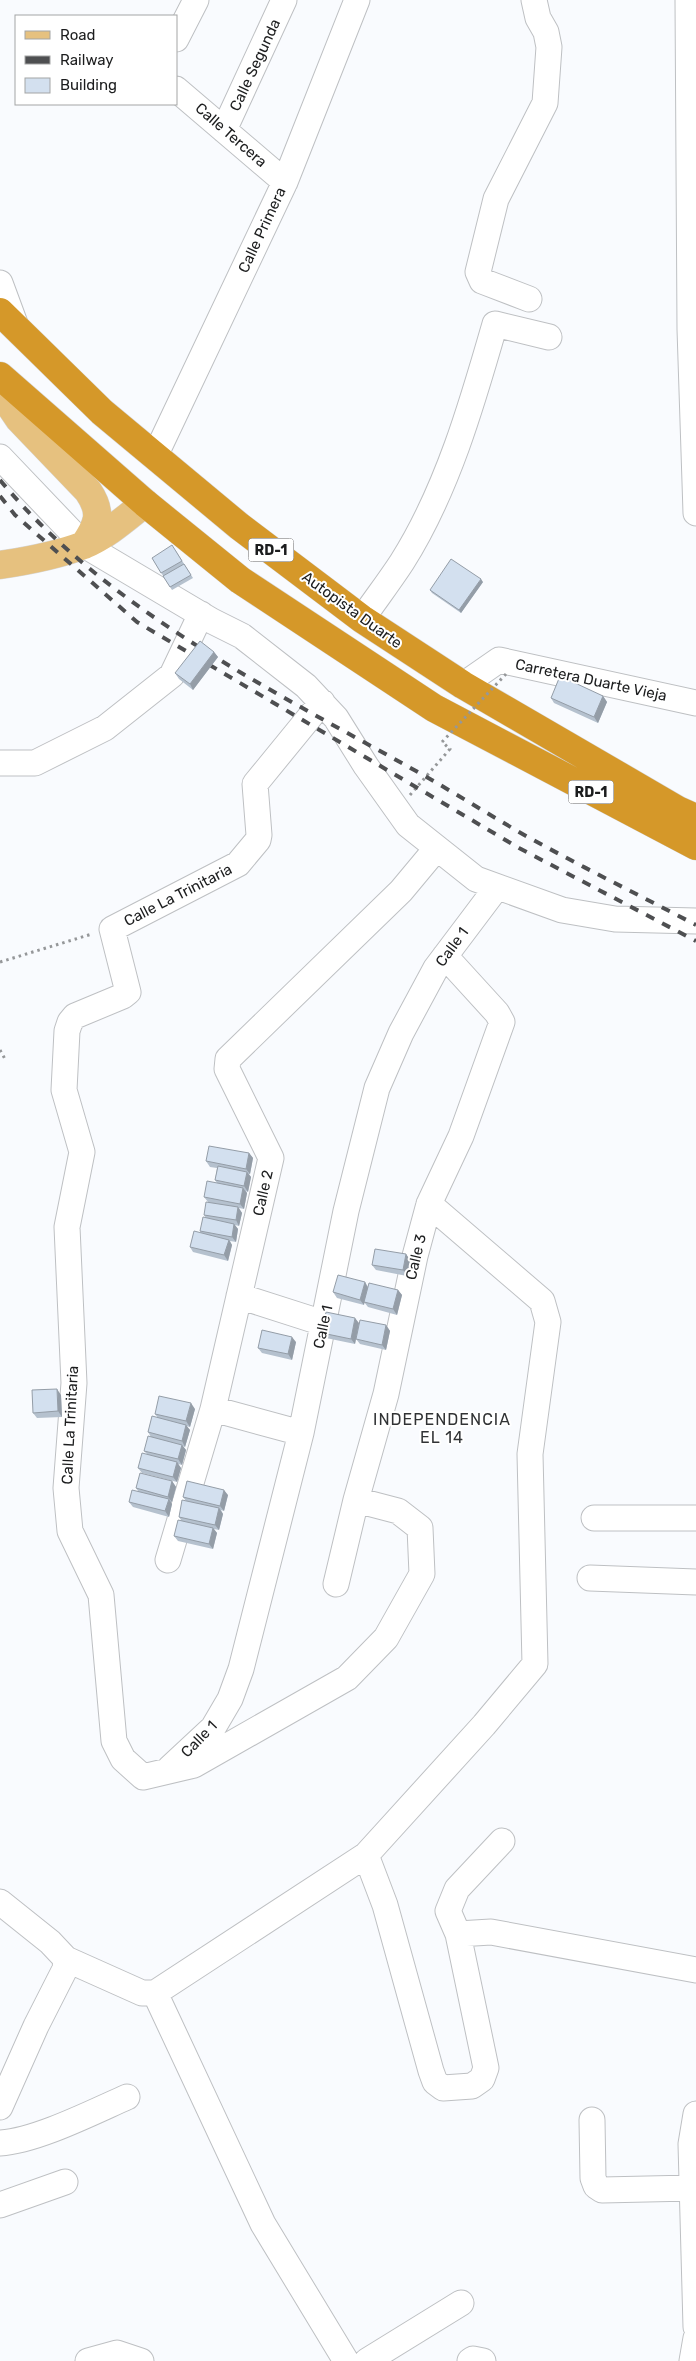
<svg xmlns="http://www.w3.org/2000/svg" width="696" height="2361" font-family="Rubik,sans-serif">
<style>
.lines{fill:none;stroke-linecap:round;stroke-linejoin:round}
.minor-casing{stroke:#bec0c3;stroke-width:27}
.major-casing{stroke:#d6d6d6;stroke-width:29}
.highway-casing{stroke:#d6d6d6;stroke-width:29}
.path{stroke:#959799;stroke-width:3;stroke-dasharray:2.5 4;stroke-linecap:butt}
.minor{stroke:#fff;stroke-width:25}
.major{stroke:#e6c17f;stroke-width:28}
.highway{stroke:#d59829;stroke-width:28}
.rail{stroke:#4e4f51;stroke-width:4;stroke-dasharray:9 9;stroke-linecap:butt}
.path-bridge{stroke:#959799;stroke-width:3;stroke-dasharray:2.5 4;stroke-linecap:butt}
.wall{fill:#b5c1ce}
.shaded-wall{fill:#949da7}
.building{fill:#d3e0ef;stroke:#949da7}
.labels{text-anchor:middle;stroke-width:4;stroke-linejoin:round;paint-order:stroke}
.shield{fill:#fff;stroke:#606162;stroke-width:1}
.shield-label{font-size:14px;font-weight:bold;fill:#1c1d1e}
.street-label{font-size:15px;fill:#1c1d1e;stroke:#fff}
.neighbourhood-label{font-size:16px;letter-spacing:1px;fill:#313335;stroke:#fff}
</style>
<rect width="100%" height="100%" fill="#f9fbfe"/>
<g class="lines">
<defs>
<path id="minor" d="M688 0 690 329 696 513
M176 39 196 0
M176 89 285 182
M224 130 284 0
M0 283 17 329
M529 299 482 281 478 272 496 199 545 103 549 47 546 32 538 18 534 0
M155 456 285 182 357 0
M0 457 84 545 212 621 242 636 306 686 336 718 366 766 408 825 476 879 562 910 615 919 696 921
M362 619C375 600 389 582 402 562 447 491 472 404 495 324L549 337
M463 685 499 660 696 703
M322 702 255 784 259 835 258 840 238 864 112 929 128 992 123 996 75 1016 70 1022 67 1031 64 1090 82 1152 67 1227 74 1383 66 1488 70 1531 101 1595 114 1741 123 1759 143 1777 194 1765 347 1678 386 1638 422 1574 420 1528 398 1511 356 1500
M0 763H35L105 728 172 675 201 614
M429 1204 542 1301 548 1322 530 1454 535 1664 484 1725 366 1855 385 1905 431 2071 435 2082 443 2088 472 2086 482 2079 486 2068 458 1934 448 1911 457 1889 502 1841
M239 1296 323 1323
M213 1409 301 1433
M594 1518H696
M168 1560 213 1409 271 1158 227 1069 228 1059 401 891 436 849
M590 1578 696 1582
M336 1584 356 1500 386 1394 415 1256 429 1204 461 1136 502 1022 497 1013 445 956
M170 1768 213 1728 230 1699 241 1669 301 1433 346 1211 377 1088 401 1033 436 968 497 887
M0 1902 50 1942 66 1959 65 1969 36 2026 0 2107
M458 1934 491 1932 696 1970
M66 1959 142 1993H155L366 1855
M155 1993 263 2224 346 2361
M696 2114 691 2144 696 2327
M592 2120 593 2178 596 2186 602 2190 692 2188
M0 2143C36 2141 93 2112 127 2097
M0 2205 65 2182
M88 2361 117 2353 141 2361
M367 2361 461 2303
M470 2361 473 2359 483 2361
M692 2361 696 2338"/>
<path id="major" d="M0 391 19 419 88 491C103 513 98 524 84 545
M0 565C27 561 58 555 84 545 106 536 126 518 145 503"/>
<path id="highway" d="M0 312 102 412 239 526 362 619 463 685 678 810 696 818
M0 376 145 503 240 580 434 708 696 846"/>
</defs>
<use href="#minor" class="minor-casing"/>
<use href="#major" class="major-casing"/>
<use href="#highway" class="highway-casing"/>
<path class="path" d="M410 795 450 749 442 742
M0 962 92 934
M0 1050 5 1059"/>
<use href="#minor" class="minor"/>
<use href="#major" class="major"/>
<use href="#highway" class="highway"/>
<path class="rail" d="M0 480C106 608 264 686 407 766 447 788 486 813 526 836 582 867 639 895 696 925
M0 496 15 515 137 622 519 848 696 941"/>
<path class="path-bridge" d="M442 742 506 674"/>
</g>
<path class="wall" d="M176 551 193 578 172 590 152 558Z
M483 582 461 613 432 593 430 590Z
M214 652 218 657 193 690 179 679 175 673Z
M603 696 607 702 598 723 554 703 551 698Z
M249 1153 253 1158 250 1174H249L251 1177 248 1192 246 1191 247 1193 244 1209 239 1208 242 1213 239 1226 235 1225 238 1229 236 1242 230 1241 232 1245 228 1261 193 1252 190 1247 201 1233 200 1231 206 1218 204 1215 208 1202 204 1197 217 1183 215 1180 217 1168 210 1167 206 1161Z
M406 1254 410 1260 407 1276 376 1270 372 1265Z
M365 1282 368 1287 398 1290 402 1295 397 1315 368 1307 364 1302V1305L337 1298 333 1292Z
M359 1323 386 1325 390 1331 386 1350 360 1344 356 1339 355 1344 326 1338 322 1333Z
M296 1342 292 1360 262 1353 258 1348Z
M61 1395 62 1417 37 1418 33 1413Z
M195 1409 190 1427 186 1426 190 1430 185 1447 183 1446 186 1450 182 1465 178 1464 181 1468 177 1482 142 1473 138 1468 147 1454 144 1451 151 1437 148 1432 158 1418 155 1414Z
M172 1481 176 1487 172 1502H170L172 1504 169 1517 133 1507 129 1502 138 1491 136 1488Z
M228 1495 224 1511 221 1510 223 1514 219 1530 214 1529 217 1533 213 1549 178 1541 174 1536 181 1520 179 1517 186 1501 183 1497Z"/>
<path class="shaded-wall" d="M481 579 483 582 461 613 459 610Z
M214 652 218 657 193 690 190 684Z
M603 696 607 702 598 723 594 717Z
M249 1153 253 1158 250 1174 246 1169Z
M247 1172 251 1177 248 1192 244 1186Z
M243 1188 247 1193 244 1209 240 1204Z
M238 1207 242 1213 239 1226 236 1220Z
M234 1224 238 1229 236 1242 232 1237Z
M229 1240 232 1245 228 1261 224 1255Z
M406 1254 410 1260 407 1276 403 1270Z
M365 1282 368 1288 364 1305 360 1300Z
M398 1290 402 1295 397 1315 393 1309Z
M355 1318 359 1323 355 1344 351 1339Z
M386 1325 390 1331 386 1350 382 1345Z
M292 1337 296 1342 292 1360 288 1354Z
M57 1389 61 1395 62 1417 58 1411Z
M191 1403 195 1409 190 1427 186 1421Z
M186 1425 190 1430 185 1447 182 1441Z
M182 1445 186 1450 182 1465 178 1459Z
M177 1462 181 1468 177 1482 173 1477Z
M172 1481 176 1487 172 1502 168 1497Z
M224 1490 228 1495 224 1511 220 1506Z
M169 1499 172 1504 169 1517 165 1511Z
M219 1508 223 1514 219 1530 215 1525Z
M213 1528 217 1533 213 1549 209 1544Z"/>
<path class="building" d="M172 545 182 561 161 573 152 558Z
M451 559 481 579 459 610 430 590Z
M184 564 191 575 170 587 163 576Z
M200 641 214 652 190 684 175 673Z
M560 676 603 696 594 717 551 698Z
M209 1146 249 1153 246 1169 206 1161Z
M218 1166 247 1172 244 1186 215 1180Z
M207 1181 243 1188 240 1204 204 1197Z
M206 1202 238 1207 236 1220 204 1215Z
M203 1217 234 1224 232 1237 200 1231Z
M194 1231 229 1240 224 1255 190 1247Z
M375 1249 406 1254 403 1270 372 1265Z
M338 1275 365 1282 360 1300 333 1292Z
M369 1283 398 1290 393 1309 364 1302Z
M326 1312 355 1318 351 1339 322 1333Z
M360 1320 386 1325 382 1345 356 1339Z
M262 1330 292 1337 288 1354 258 1348Z
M57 1389 58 1411 33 1413 32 1390Z
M159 1396 191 1403 186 1421 155 1414Z
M152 1416 186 1425 182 1441 148 1432Z
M148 1436 182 1445 178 1459 144 1451Z
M142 1453 177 1462 173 1477 138 1468Z
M140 1473 172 1481 168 1497 136 1488Z
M187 1481 224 1490 220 1506 183 1497Z
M132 1490 169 1499 165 1511 129 1502Z
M182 1500 219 1508 215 1525 179 1517Z
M178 1520 213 1528 209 1544 174 1536Z"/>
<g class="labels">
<g class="shield">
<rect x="248.5" y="538.5" width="45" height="23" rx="4"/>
<rect x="568.5" y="780.5" width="45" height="23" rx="4"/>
</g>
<g class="shield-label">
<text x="271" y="555">RD-1</text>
<text x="591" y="797">RD-1</text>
</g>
<g class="street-label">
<text transform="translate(255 65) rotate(-65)" y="5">Calle Segunda</text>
<text transform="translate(231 135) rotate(41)" y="5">Calle Tercera</text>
<text transform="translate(262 230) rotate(-65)" y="5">Calle Primera</text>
<text transform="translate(352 610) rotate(36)" y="5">Autopista Duarte</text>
<text transform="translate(591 680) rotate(12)" y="5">Carretera Duarte Vieja</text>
<text transform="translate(178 895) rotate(-27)" y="5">Calle La Trinitaria</text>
<text transform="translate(452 947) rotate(-54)" y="5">Calle 1</text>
<text transform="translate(263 1193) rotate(-77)" y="5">Calle 2</text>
<text transform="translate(416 1257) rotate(-77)" y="5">Calle 3</text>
<text transform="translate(323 1327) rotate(-78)" y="5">Calle 1</text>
<text transform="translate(70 1425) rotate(-87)" y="5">Calle La Trinitaria</text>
<text transform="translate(199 1739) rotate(-46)" y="5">Calle 1</text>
</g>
<g class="neighbourhood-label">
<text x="442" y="1425">INDEPENDENCIA<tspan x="442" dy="18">EL 14</tspan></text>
</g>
</g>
<rect x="15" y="15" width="162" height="90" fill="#ffffff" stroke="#a4a5a5"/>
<rect x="25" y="31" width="25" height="8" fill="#e6c17f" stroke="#a4a5a5"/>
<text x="60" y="40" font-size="15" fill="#1c1d1e">Road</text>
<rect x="25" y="56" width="25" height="8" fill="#4e4f51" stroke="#a4a5a5"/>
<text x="60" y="65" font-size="15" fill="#1c1d1e">Railway</text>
<rect x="25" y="78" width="25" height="15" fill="#d3e0ef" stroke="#a4a5a5"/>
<text x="60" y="90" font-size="15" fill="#1c1d1e">Building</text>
</svg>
